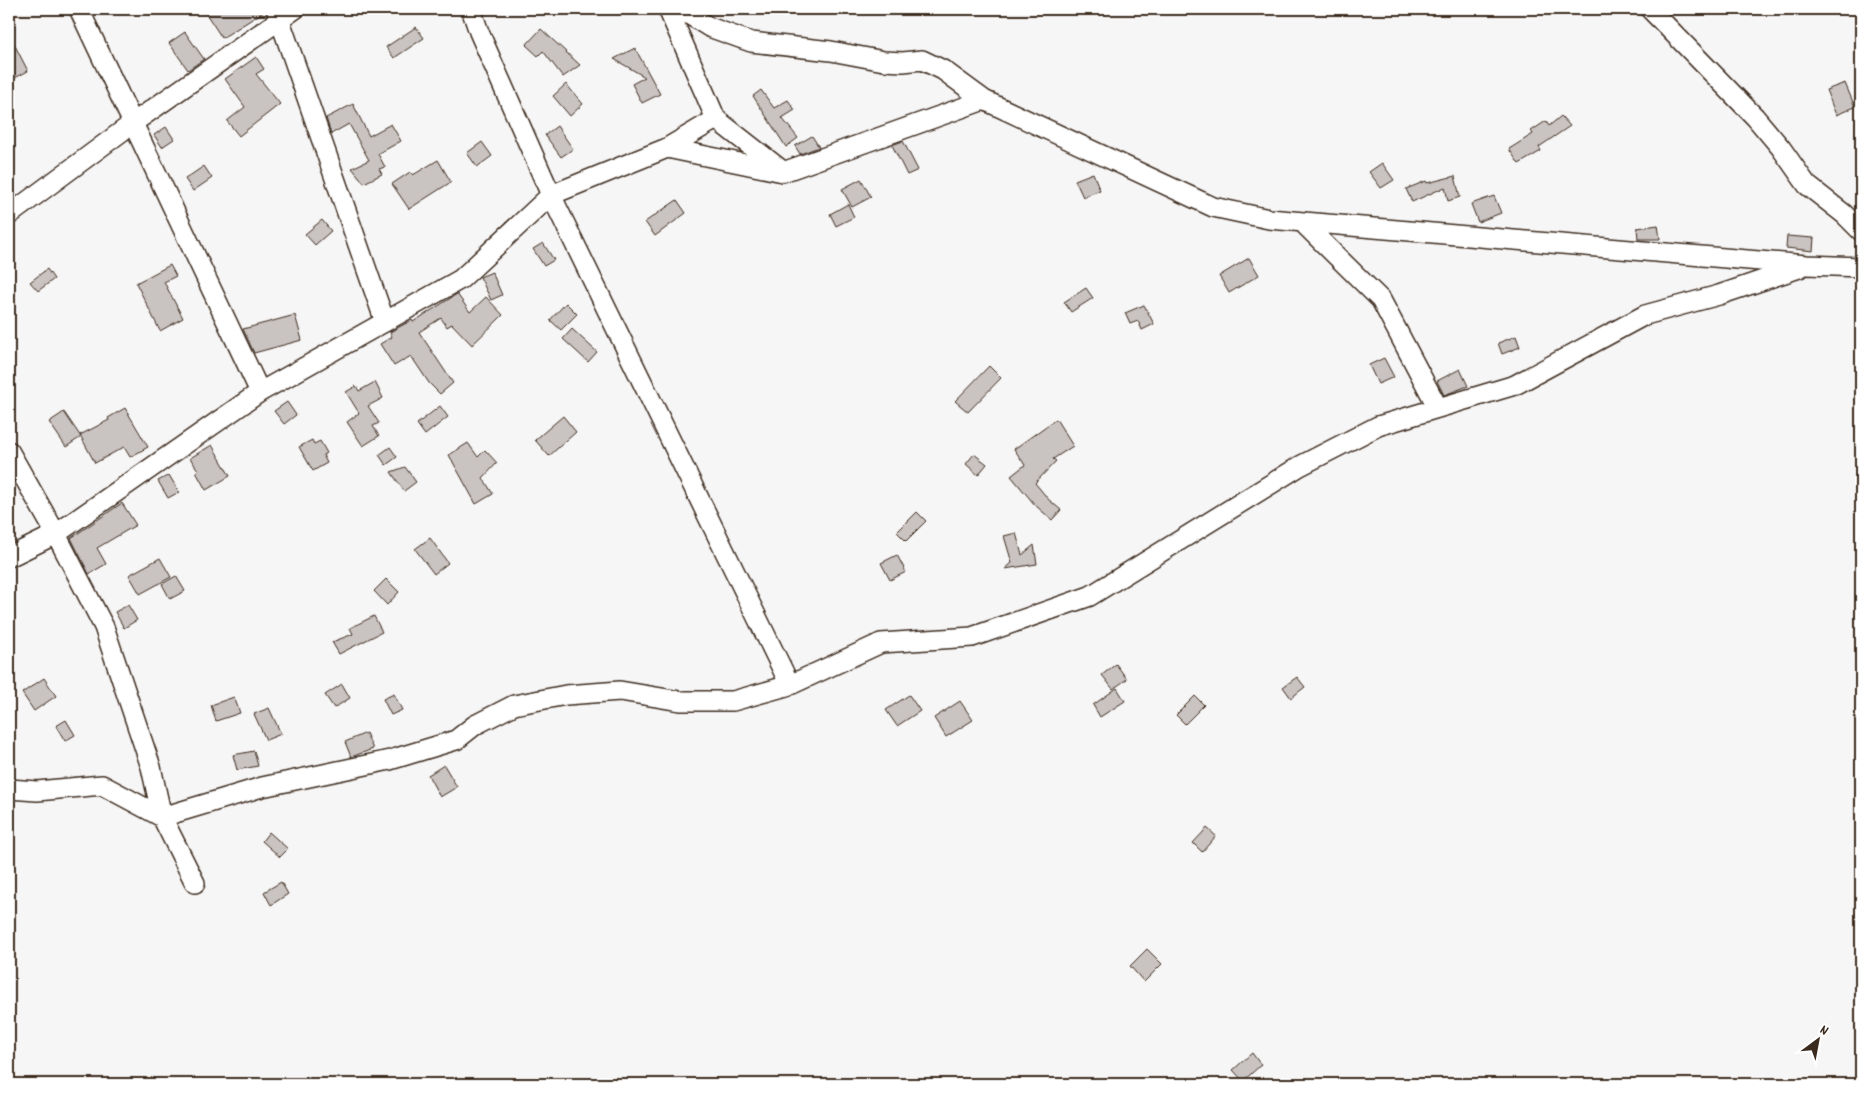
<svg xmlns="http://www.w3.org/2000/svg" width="1870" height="1093" font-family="Dekko,sans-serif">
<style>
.building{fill:#c9c3c1;stroke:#3b2a1e}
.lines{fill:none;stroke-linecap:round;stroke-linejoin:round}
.street-casing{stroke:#3b2a1e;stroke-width:22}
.street{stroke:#fff;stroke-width:19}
</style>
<rect width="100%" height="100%" fill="#f7f6f6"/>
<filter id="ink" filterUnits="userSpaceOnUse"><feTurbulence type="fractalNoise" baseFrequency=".02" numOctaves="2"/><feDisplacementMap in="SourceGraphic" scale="10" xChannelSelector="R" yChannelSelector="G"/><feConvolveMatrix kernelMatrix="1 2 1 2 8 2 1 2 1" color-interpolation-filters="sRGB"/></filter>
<g filter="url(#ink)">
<path class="building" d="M203 9H265V11L222 38Z
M416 27 424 38 394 58 386 47Z
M541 29 580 65 563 77 543 51 538 56 526 45Z
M185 32 204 59 188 70 169 43Z
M9 34 28 71 13 79 9 70Z
M635 48 660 94 642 103 632 84 645 77 614 59Z
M256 57 264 69 256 74 280 104 239 136 227 121 245 107 225 79Z
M1845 83 1855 107 1836 115 1826 90Z
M566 84 583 104 570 116 553 96Z
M761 90 774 108 788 100 795 110 782 118 798 138 786 147 753 96Z
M353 104 369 136 391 124 401 141 378 154 385 167 379 169 382 174 364 183 352 168 369 160 349 124 331 134 326 118Z
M1561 116 1570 126 1539 147 1541 151 1519 164 1509 149 1533 134 1531 131 1546 121 1549 126Z
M557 126 573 149 561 157 545 135Z
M166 127 174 139 162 147 154 135Z
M812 136 819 147 800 154 795 146Z
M903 141 918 170 907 175 892 145Z
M482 142 492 156 477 167 467 153Z
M438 160 451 182 409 209 392 184 410 172 413 175Z
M1382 163 1394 180 1381 188 1369 172Z
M204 166 212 178 193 191 185 179Z
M1093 173 1100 190 1083 197 1075 180Z
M1455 176 1460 197 1448 201 1445 187 1412 202 1406 189 1426 181 1427 183Z
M861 179 871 197 852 207 842 189Z
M1494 196 1501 213 1478 222 1471 204Z
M677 200 686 213 655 236 645 222Z
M848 204 854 217 836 226 830 214Z
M322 220 331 231 315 245 305 234Z
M1658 225 1660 239H1638L1637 228Z
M1787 236 1814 238 1813 251 1786 248Z
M543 243 554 260 544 266 533 249Z
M1249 258 1259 275 1229 293 1219 276Z
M170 265 176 276 164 282 183 318 160 331 136 283Z
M47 269 54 279 38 291 30 282Z
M492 272 502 295 491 300 480 277Z
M1086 288 1093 298 1071 312 1064 302Z
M457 294 470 312 486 297 503 315 472 345 452 324 447 327 441 318 419 332 453 383 440 394 429 383 411 356 394 366 380 344 392 337 390 332 412 320 413 322Z
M566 303 577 314 561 330 550 320Z
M1144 305 1154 324 1142 330 1138 321 1130 324 1125 313Z
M295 315 302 340 254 353 243 329Z
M572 329 597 352 588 362 563 339Z
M1516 336 1520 347 1502 354 1498 343Z
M1384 358 1394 377 1378 384 1369 365Z
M989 366 1001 378 968 412 955 401Z
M1460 369 1468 386 1444 395 1437 381Z
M375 382 383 398 368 406 379 423 373 426 379 436 363 446 347 422 359 413 346 392 356 386 359 391Z
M287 402 296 415 284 424 274 411Z
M440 406 448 417 425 435 417 424Z
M125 408 148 447 130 457 124 447 95 463 80 435 109 420 108 418Z
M64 412 81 437 66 447 49 422Z
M563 416 576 432 549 456 535 440Z
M1056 419 1073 446 1053 459 1056 461 1035 483 1049 500 1061 510 1052 520 1035 505 1011 476 1025 465 1014 449Z
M312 440 314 444 320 441 327 453 323 455 327 463 313 471 299 447Z
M468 443 478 457 485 450 497 463 483 478 493 494 476 504 449 455Z
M212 445 230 476 206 490 196 472 198 470 190 458Z
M390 447 397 457 386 465 379 455Z
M974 454 987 464 978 475 966 464Z
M405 467 416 482 404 491 391 472Z
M169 475 179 492 168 498 158 481Z
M122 503 136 525 97 548 106 564 89 574 71 538Z
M917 512 926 521 906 541 897 532Z
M1016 533 1022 555 1034 545 1037 564 1005 569 1012 563 1004 536Z
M430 538 448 563 434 574 415 549Z
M897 555 906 572 890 580 881 563Z
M160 558 171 577 140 594 129 575Z
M176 576 185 591 170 599 162 584Z
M386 579 399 592 387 605 374 591Z
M128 605 137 620 124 628 115 612Z
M374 616 382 632 339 654 332 642 353 634 350 628Z
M1116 664 1127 679 1113 689 1102 675Z
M1297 677 1305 687 1291 698 1283 687Z
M44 678 56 696 34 711 22 693Z
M342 684 350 698 334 708 325 695Z
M1117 688 1125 701 1100 717 1093 705Z
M394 694 402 710 391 715 383 699Z
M909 695 920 711 897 726 886 710Z
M1195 696 1204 705 1185 724 1176 715Z
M234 697 240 713 216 721 211 705Z
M960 701 973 720 946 737 934 718Z
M269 708 281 734 266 740 254 714Z
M66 720 75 735 65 741 56 726Z
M366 733 373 749 351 757 345 742Z
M254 751 258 766 237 770 233 755Z
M444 765 457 787 440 797 428 775Z
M1207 828 1216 836 1202 852 1193 843Z
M269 832 288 849 280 857 262 841Z
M281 882 288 894 271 905 264 892Z
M1147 949 1162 964 1144 982 1130 966Z
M1252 1053 1261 1065 1243 1081 1233 1070Z"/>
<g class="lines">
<defs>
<path id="street" d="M79 9 260 392
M276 9 385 322
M471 9 479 32 551 195 790 685
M668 9 716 119 780 169
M680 9 709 27 751 42 831 51 884 61 903 62 922 60 943 70 984 100
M1650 9 1755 117 1781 148 1807 185 1844 214 1861 231
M667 148 716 119
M9 215 133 123 295 9
M1302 222 1381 300 1438 408
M9 451 56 534 104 627 151 767 162 817 195 883
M9 557 56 534 260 392 461 279 551 195 667 148 783 172 984 100 1213 207 1269 219 1807 265 1861 267
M9 789 37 791 102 785 162 817 262 787 390 760 456 740 475 725 514 705 566 695 620 691 680 701H733L790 685 881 643 972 637 1090 596 1300 466 1378 426 1515 385 1645 315 1719 295 1799 268"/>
</defs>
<use href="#street" class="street-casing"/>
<use href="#street" class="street"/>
</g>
</g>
<rect width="1870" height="1093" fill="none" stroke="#fff" stroke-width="30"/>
<rect x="15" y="15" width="1840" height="1063" fill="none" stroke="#3b2a1e" stroke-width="2" filter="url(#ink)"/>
<g transform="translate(1818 1040) rotate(32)" stroke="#ffffff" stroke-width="4" paint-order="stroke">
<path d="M0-4L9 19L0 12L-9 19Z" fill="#3b2a1e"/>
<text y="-8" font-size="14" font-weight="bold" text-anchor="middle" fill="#3b2a1e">N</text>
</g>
</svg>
